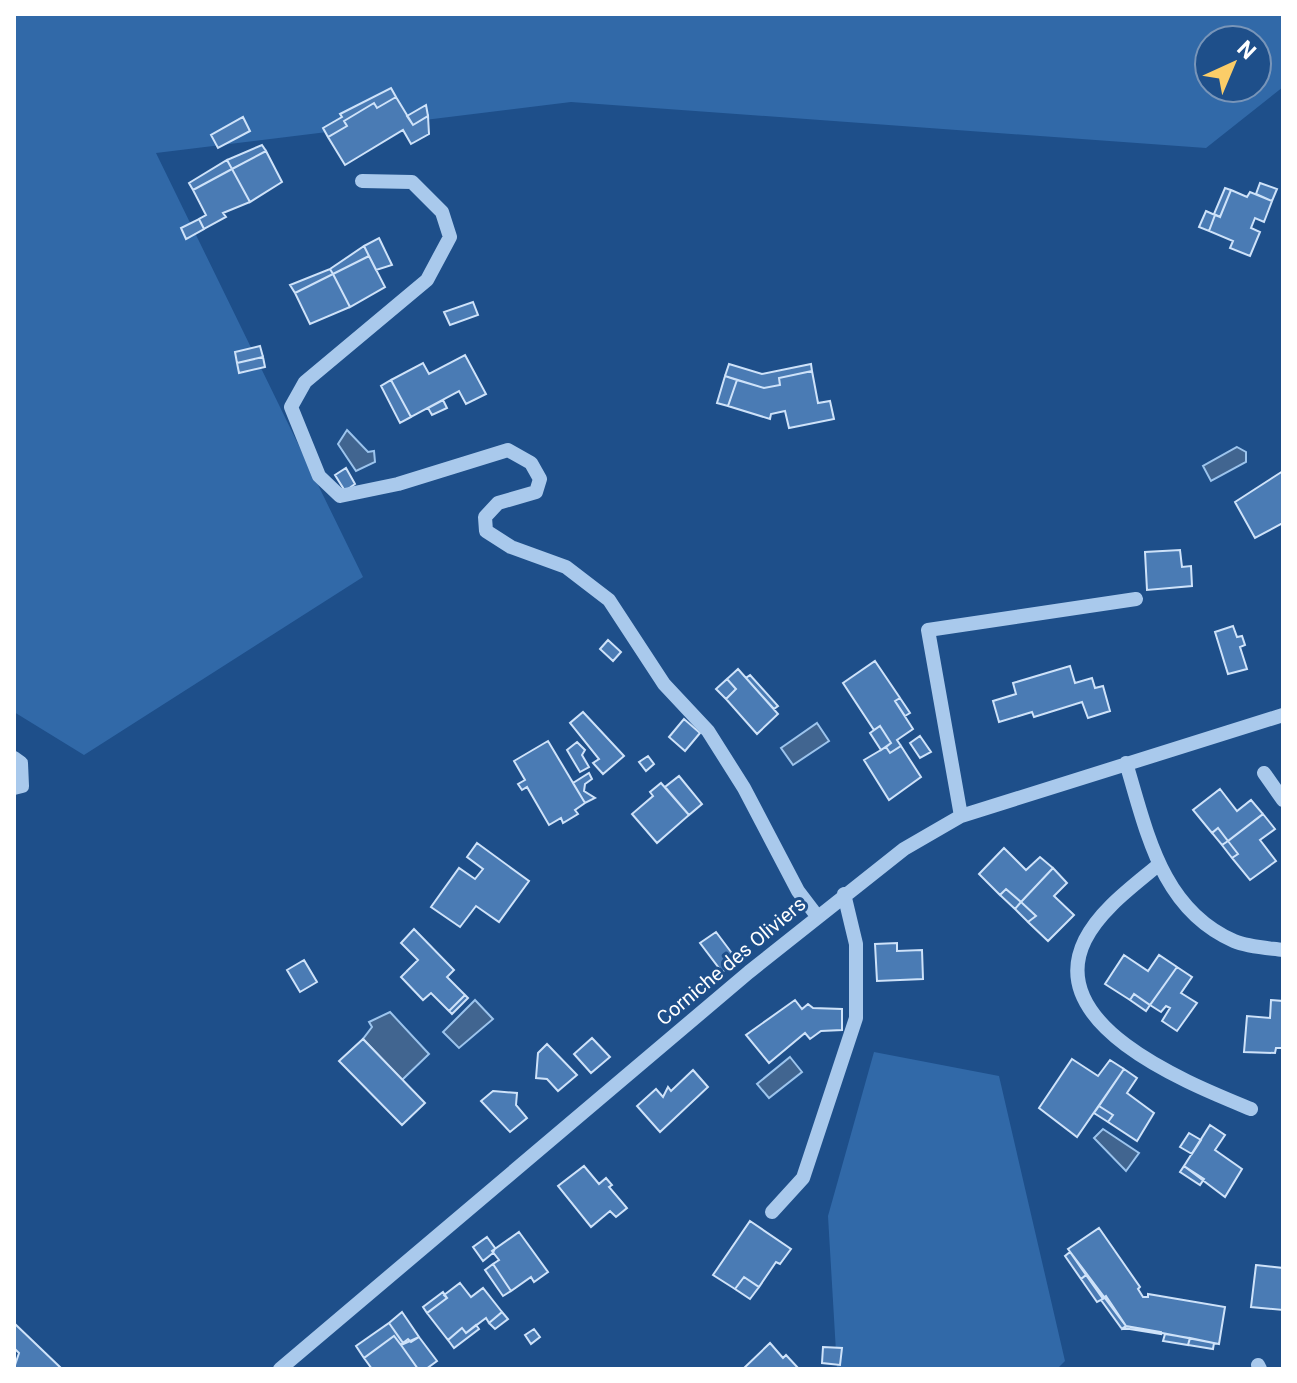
<svg xmlns="http://www.w3.org/2000/svg" width="1297" height="1383" font-family="Roboto,sans-serif">
<style>
.green{fill:#3169a8;fill-rule:evenodd}
.water{fill:#416590;stroke:#9cc4ed;stroke-width:2}
.building{fill:#4a7bb4;stroke:#cee2f9;stroke-width:2}
.lines{fill:none;stroke-linecap:round;stroke-linejoin:round}
.minor{stroke:#a9c9ec;stroke-width:14}
.labels{text-anchor:middle;stroke-width:6;stroke-linejoin:round;paint-order:stroke}
.street-label{font-size:20px;fill:#fff;stroke:#1e4f8a}
</style>
<rect width="100%" height="100%" fill="#1e4f8a"/>
<path class="green" d="M14 14H1283V87L1206 148 571 102 156 153 363 577 84 755 14 712ZM1209 40H1257V88H1209Z
M874 1052 999 1076 1065 1361 1057 1369H837L828 1216Z"/>
<path class="water" d="M347 430 368 452 374 451 375 462 356 471 338 444Z
M1237 447 1246 452V462L1211 481 1203 466Z
M817 723 829 741 793 765 781 748Z
M475 1000 493 1019 459 1048 443 1032Z
M390 1012 429 1054 402 1080 363 1039 372 1027 369 1022Z
M790 1057 802 1072 769 1098 757 1084Z
M1103 1129 1139 1153 1126 1171 1094 1138Z"/>
<path class="building" d="M391 88 396 97 377 108 374 103 344 121 347 126 328 137 323 128 342 117 340 114Z
M396 97 413 125 428 116 429 134 411 144 403 130 345 165 328 137 347 126 344 121 374 103 377 108Z
M426 105 428 116 413 125 407 116Z
M243 117 250 131 218 148 211 135Z
M262 145 266 151 232 169 227 160Z
M266 151 282 182 250 202 232 169Z
M227 160 232 169 193 190 189 183Z
M232 169 250 202 223 213 226 217 204 229 199 219 206 215 193 190Z
M1260 183 1277 189 1272 201 1256 194Z
M1225 188 1231 190 1220 217 1214 214Z
M1231 190 1247 197 1250 192 1272 201 1264 222 1255 218 1251 228 1260 232 1250 256 1230 248 1233 241 1209 231 1215 215 1220 217Z
M1206 211 1215 215 1209 231 1199 227Z
M199 219 204 229 186 239 181 228Z
M379 238 392 265 376 270 364 246Z
M364 246 369 256 333 274 330 269Z
M369 256 385 287 350 307 333 274Z
M330 269 333 274 295 293 290 285Z
M333 274 350 307 310 324 295 293Z
M473 302 478 315 450 325 444 312Z
M260 346 263 357 237 363 235 352Z
M465 355 486 394 466 404 459 391 411 417 391 380 423 363 429 374Z
M263 357 265 367 239 373 237 363Z
M729 364 762 374 811 364 812 371 779 378 780 385 764 388 725 376Z
M812 371 818 403 830 401 834 419 789 428 785 411 771 414 770 419 728 406 737 380 764 388 780 385 779 378Z
M725 376 737 380 728 406 717 403Z
M391 380 411 417 400 423 381 386Z
M443 400 447 408 432 415 428 408Z
M346 468 355 484 345 491 335 475Z
M1283 471V523L1255 538 1235 502Z
M1180 550 1182 567 1191 566 1192 586 1147 590 1145 552Z
M1233 626 1237 637 1242 636 1245 645 1240 647 1247 669 1228 674 1215 632Z
M608 640 621 652 613 661 600 649Z
M875 661 900 698 895 701 913 729 897 740 901 746 890 753 886 747 891 743 880 726 874 730 843 683Z
M1070 666 1075 683 1092 678 1095 688 1103 686 1110 711 1088 718 1082 702 1034 717 1032 712 999 722 993 701 1016 694 1013 683Z
M738 669 778 714 757 734 726 699 736 689 727 679Z
M750 675 778 706 774 709 746 678Z
M727 679 736 689 726 699 716 689Z
M900 698 910 713 905 716 895 701Z
M583 712 624 756 603 774 593 763 599 759 570 723Z
M684 719 700 733 685 751 669 737Z
M880 726 891 743 881 750 870 733Z
M920 736 931 752 920 758 910 743Z
M548 741 585 803 575 810 578 814 563 823 561 818 549 825 527 787 522 790 518 784 525 780 514 761Z
M577 742 585 750 582 755 589 767 580 772 567 750Z
M901 746 921 777 889 800 864 760 886 747 890 753Z
M648 756 654 764 646 771 639 762Z
M589 773 592 779 585 784 584 791 595 798 585 803 573 783Z
M679 776 702 804 689 815 665 787Z
M661 783 689 815 657 843 632 814 653 796 650 792Z
M1220 789 1237 811 1251 800 1263 814 1228 841 1218 828 1212 833 1193 810Z
M1263 814 1275 829 1260 840 1276 861 1250 880 1232 858 1238 854 1228 841Z
M1218 828 1228 841 1222 845 1212 833Z
M1228 841 1238 854 1232 858 1222 845Z
M477 843 529 881 499 922 476 906 460 927 431 907 459 868 475 879 483 869 467 857Z
M1004 848 1026 870 1040 857 1053 868 1021 902 1006 889 1000 895 979 874Z
M1053 868 1067 883 1054 896 1074 915 1048 941 1028 922 1036 916 1021 902Z
M1006 889 1021 902 1015 909 1000 895Z
M1021 902 1036 916 1028 922 1015 909Z
M414 929 454 970 447 977 465 995 449 1011 431 993 423 1000 401 977 418 960 401 943Z
M716 932 737 960 722 972 700 943Z
M897 943V951L922 950 923 979 877 981 875 944Z
M1124 955 1148 971 1159 955 1177 967 1150 1005 1134 994 1130 1000 1105 984Z
M304 960 317 982 300 992 287 970Z
M1177 967 1192 977 1181 993 1197 1003 1177 1031 1162 1021 1170 1008 1166 1006 1161 1012 1150 1005Z
M1134 994 1150 1005 1146 1011 1130 1000Z
M465 995 468 998 452 1014 449 1011Z
M795 1000 802 1009 808 1004 813 1008 842 1009V1030L821 1031 810 1039 805 1033 769 1063 746 1035Z
M1271 1000 1283 1001V1048H1276L1275 1053 1244 1052 1247 1016 1270 1018Z
M592 1038 610 1057 591 1073 574 1054Z
M363 1039 425 1103 402 1125 339 1061Z
M547 1044 577 1075 558 1091 547 1079 536 1078 538 1053Z
M1072 1059 1098 1076 1110 1060 1124 1069 1077 1137 1039 1108Z
M1124 1069 1137 1078 1127 1093 1154 1113 1137 1141 1108 1122 1113 1115 1099 1106Z
M693 1070 708 1087 660 1132 637 1106 656 1089 663 1097 668 1087 671 1091Z
M493 1091 517 1093 516 1105 527 1118 510 1132 481 1101Z
M1099 1106 1113 1115 1108 1122 1094 1113Z
M1210 1125 1225 1135 1215 1150 1242 1169 1225 1197 1184 1166Z
M1189 1133 1201 1140 1192 1154 1180 1147Z
M584 1166 599 1184 606 1178 612 1185 609 1187 627 1208 616 1217 610 1211 591 1227 558 1186Z
M1184 1166 1204 1179 1200 1185 1180 1172Z
M750 1221 791 1249 780 1264 776 1262 759 1287 744 1277 735 1289 713 1275Z
M1099 1228 1140 1287 1138 1289 1143 1297H1148V1294L1225 1307 1219 1344 1126 1326 1068 1249Z
M519 1232 548 1272 534 1282 531 1277 511 1291 493 1264 499 1260 492 1251Z
M487 1237 495 1248 493 1253 483 1261 473 1247Z
M1070 1252 1086 1275 1081 1279 1065 1256Z
M493 1264 511 1291 503 1296 485 1270Z
M1256 1265 1283 1268V1310L1251 1307Z
M1086 1275 1103 1299 1097 1302 1081 1279Z
M744 1277 759 1287 750 1299 735 1289Z
M460 1283 471 1297 483 1288 502 1312 489 1323 486 1318 466 1333 462 1328 448 1340 427 1313 447 1298 444 1295Z
M443 1292 447 1298 427 1313 423 1307Z
M1106 1296 1126 1326 1122 1329 1101 1300Z
M402 1312 419 1337 411 1342 408 1339 403 1343 389 1323Z
M502 1312 508 1319 495 1329 489 1323Z
M14 1323 62 1369 14 1368 19 1353 14 1348Z
M389 1323 403 1343 401 1345 394 1336 364 1358 356 1346Z
M476 1325 479 1329 454 1348 448 1340 462 1328 466 1333Z
M1126 1326 1161 1332V1334L1123 1328Z
M534 1329 540 1337 531 1344 525 1335Z
M1165 1334 1190 1338 1188 1345 1163 1341Z
M394 1336 401 1345 418 1369H372L364 1358Z
M419 1337 437 1361 426 1369H418L401 1345Z
M1190 1338 1214 1343 1213 1349 1188 1345Z
M770 1343 783 1358 786 1355 799 1369H743Z
M823 1347 842 1348 840 1365 822 1363Z"/>
<g class="lines">
<path class="minor" d="M362 181 412 182 442 212 450 237 427 280 305 382 291 407 319 476 340 496 398 484 508 450 531 463 540 479 536 492 498 503 485 517 486 531 511 547 566 567 609 600 664 684 708 731 744 788 798 891 817 916
M14 758 21 763 22 786 14 788
M1126 763C1147 832 1161 909 1234 941 1248 947 1268 948 1283 950
M1264 773 1283 800
M961 816 928 630 1136 599
M1157 866C1132 887 1100 910 1085 940 1042 1027 1193 1085 1251 1109
M772 1212 803 1178 856 1018V944L844 894
M1258 1365 1260 1369
M280 1369 749 972 904 849 961 816 1283 715"/>
</g>
<g class="labels">
<g class="street-label">
<text transform="translate(731 961) rotate(-40)" y="7">Corniche des Oliviers</text>
</g>
</g>
<rect width="1297" height="1383" fill="none" stroke="#ffffff" stroke-width="32"/>
<g transform="translate(1233 64) rotate(44)"><circle r="38" fill="#1e4f8a" stroke="#7895b9" stroke-width="2"/>
<path d="M0-6L14 30L0 20L-14 30Z" fill="#fbcd68"/>
<text y="-12" font-size="22" font-weight="bold" text-anchor="middle" fill="#ffffff">N</text>
</g>
</svg>
